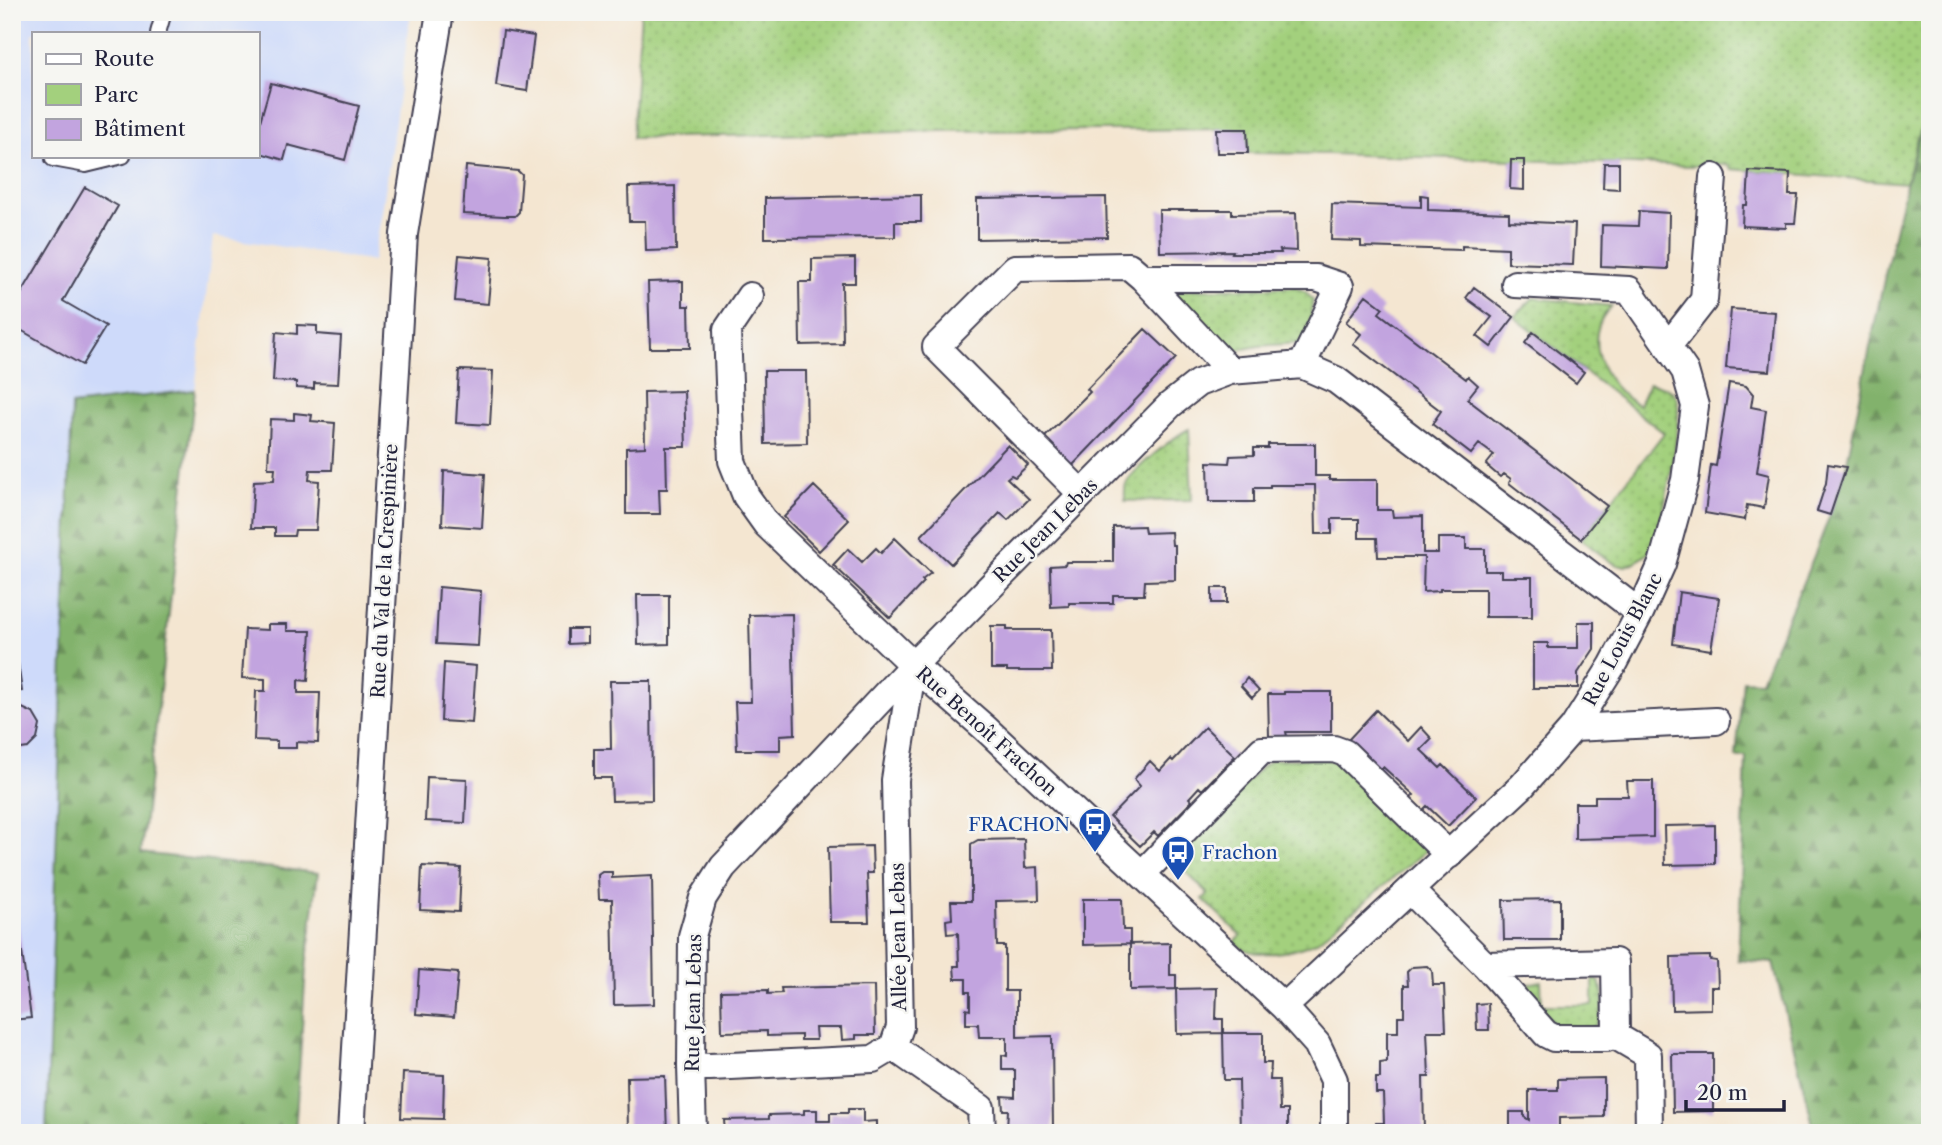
<svg xmlns="http://www.w3.org/2000/svg" width="1942" height="1145" font-family="'Libre Caslon Text',serif">
<style>
.built{fill:#cedafa;fill-rule:evenodd}
.green{fill:url(#green-dots);stroke:#62795c;stroke-width:2}
.forest{fill:url(#forest-firs);stroke:#526a54;stroke-width:2}
.building{fill:#c2a4df}
.lines{fill:none;stroke-linecap:round;stroke-linejoin:round}
.lane-casing{stroke:#423f52;stroke-width:18}
.street-casing{stroke:#423f52;stroke-width:30}
.lane{stroke:#fff;stroke-width:14}
.street{stroke:#fff;stroke-width:26}
.labels{text-anchor:middle;stroke-width:5;stroke-linejoin:round;paint-order:stroke}
.street-label{font-size:19px;fill:#22223b;stroke:#f6f6f2}
.transit-label{font-size:19px;fill:#164399;stroke:#f6f6f2;text-anchor:end}
</style>
<defs>
<pattern id="green-dots" width="8" height="8" patternUnits="userSpaceOnUse" patternTransform="scale(1.75)"><rect width="8" height="8" fill="#a3d07d"/><path d="M2 2h.1M6 6h.1" fill="none" stroke="#8cb26d" stroke-width="1.8" stroke-linecap="round"/></pattern>
<pattern id="forest-firs" width="22" height="20" patternUnits="userSpaceOnUse" patternTransform="scale(1.75)"><rect width="22" height="20" fill="#82b26c"/><path d="M5 1l3.5 6h-7zM16 11l3.5 6h-7z" fill="#6a905a"/></pattern>
</defs>
<rect width="100%" height="100%" fill="#f6f6f2"/>
<filter id="ink" filterUnits="userSpaceOnUse"><feTurbulence type="fractalNoise" baseFrequency=".0143" numOctaves="2"/><feDisplacementMap in="SourceGraphic" scale="14" xChannelSelector="R" yChannelSelector="G"/><feConvolveMatrix kernelMatrix="1 2 1 2 8 2 1 2 1" color-interpolation-filters="sRGB"/></filter>
<filter id="wash" filterUnits="userSpaceOnUse"><feTurbulence type="fractalNoise" baseFrequency=".00686" numOctaves="4" result="noise"/><feDisplacementMap in="SourceGraphic" scale="28" xChannelSelector="R" yChannelSelector="G"/><feGaussianBlur stdDeviation="1.57" result="paint"/><feColorMatrix in="noise" values="0 0 0 0 0 0 0 0 0 0 0 0 0 0 0 0 0 1.4 0 .05"/><feComposite in="paint" operator="in"/></filter>
<g filter="url(#wash)">
<rect width="100%" height="100%" fill="#f4e6d1"/>
<path class="built" d="M12 12H411L382 212 373 261 213 236 195 390 72 405 46 1133H12ZM33 33H257V156H33Z"/>
<path class="green" d="M641 12H1930V99L1912 157 1906 183 1731 169 1729 165 1710 163 1694 166 1328 154 1248 153 1246 129 943 131 632 138Z
M1296 287 1306 292 1313 300 1308 333 1299 343 1259 346 1228 352 1173 292 1175 290Z
M1533 298 1612 306C1578 336 1605 389 1639 405L1649 383C1660 385 1671 388 1677 398 1684 413 1661 538 1650 551 1645 557 1629 567 1622 566 1612 566 1590 545 1581 539L1664 433 1514 317Z
M1189 429 1192 500 1125 501C1125 496 1124 489 1126 484 1131 471 1176 435 1189 429Z
M1324 758 1338 763 1427 850 1316 942C1294 952 1254 961 1234 943L1241 936 1203 899 1208 894 1172 858 1261 768 1271 760Z
M1593 979 1599 981C1603 988 1603 994 1603 1003 1601 1037 1586 1028 1558 1029L1526 990 1527 984 1541 981 1542 1005H1593Z"/>
<path class="forest" d="M1930 99V1133H1815L1773 963 1738 960 1746 757H1736L1743 680 1761 681C1790 610 1824 540 1846 467 1871 344 1893 219 1930 99Z
M195 390 141 853 318 873 306 968 295 1133H46L72 405Z"/>
<g id="blocks">
<path class="building" d="M503 31 534 36 527 91 496 86Z
M271 83 359 106 345 160 288 145 284 160 257 152V132Z
M1216 129H1247L1248 153H1217Z
M1511 160H1524V190L1510 189Z
M1604 163H1619V189L1603 188Z
M466 166 518 171 522 175 519 212 515 216H504L463 214Z
M1749 171 1790 173 1789 195H1798L1795 223H1786V228L1742 226 1743 205H1747Z
M675 186 676 250 646 251 645 221H629L628 187Z
M85 187 118 206 63 301 106 326 82 365 12 325V309Z
M921 195V222H895V237L765 238V198Z
M1421 195 1428 196V210L1509 213V221L1575 224 1573 265 1508 263V248L1462 246V250L1361 247V241L1331 240 1332 204 1421 207Z
M1106 197 1107 237 977 239V199Z
M1159 210H1232V214L1296 213 1297 251 1280 250 1281 253H1232L1233 251 1160 252Z
M1639 211 1669 213 1668 269 1601 266 1602 225 1638 226Z
M459 255 492 258 488 304 455 301Z
M855 258V283H842L843 344 800 345 799 282H812V259Z
M683 281V306H689L690 348H650L648 282Z
M1474 287 1514 317 1491 347 1477 336 1492 317 1466 298Z
M1366 295 1383 308 1379 313 1466 379 1468 376 1478 385 1467 399 1607 506 1581 539 1509 483 1511 479 1504 474 1500 477 1486 465 1494 455 1479 444 1471 454 1432 424 1441 411 1353 344 1361 334 1346 322Z
M1731 309 1775 312 1770 371 1726 368Z
M297 325 317 326V334L341 336 338 384 314 383V389L296 388V382L273 381 276 332 297 334Z
M1145 329 1176 358 1072 466 1044 438 1090 392 1087 389Z
M1533 332 1584 372 1576 383 1525 343Z
M459 370 493 371 490 425 456 423Z
M764 371H806L807 443 765 444Z
M1729 383 1746 386 1753 394 1751 407 1766 410 1757 472 1769 475 1764 508 1747 505 1745 520 1705 513 1711 465 1716 466Z
M684 391 686 447H666L667 489H659L660 514H626V448L645 447 644 392Z
M294 413 312 415 311 421 335 423 332 470H310L309 480 319 481 316 530H295L294 536H275V528H251L254 481 274 480 275 468H268L270 419 294 420Z
M1268 444H1315V476H1329V480H1377V510H1392L1393 517 1423 516V553H1438V538H1466V549H1485V571H1501V577H1532V617H1485V589H1440V591L1423 592 1424 557H1378L1377 538H1359V519H1332V534H1316L1315 485H1270V488H1254V502H1209L1208 462 1229 463 1230 456 1254 455V448H1268Z
M1008 445 1028 465 1015 477 1011 475 1007 478 1029 499 1008 520 1000 513 951 564 921 536Z
M1828 464 1846 467 1830 515 1817 511 1826 483Z
M444 471 485 474 482 528 442 525Z
M814 486 849 520 819 551 784 517Z
M1144 526 1145 533 1171 532 1172 545H1175V580L1145 581 1144 595H1113V603H1069V606L1051 607 1050 566 1065 565 1066 562H1113V527Z
M895 538 931 573 922 580 924 582 890 618 833 565 848 549 862 562 876 548 881 553Z
M439 587 481 591 478 646 436 644Z
M1212 588H1227V603H1212Z
M1679 592 1719 598 1711 650 1673 644Z
M637 595H669V644L638 645Z
M792 614 795 734 780 735V750H737L735 702H751L749 615Z
M1578 622H1594V649L1578 673V688H1533V643H1548V648H1578Z
M268 624H287V631H311L308 681 298 680V693H320L318 743 296 742V748H277V741L254 740 256 691H265V679L242 678 245 629 268 630Z
M991 626H1007V630H1051L1052 671H1007V669H991Z
M568 629H587V643L568 644Z
M12 634H14L22 691 12 692Z
M444 663 476 666 472 723 441 721Z
M1247 678 1259 691 1252 698 1241 686Z
M610 681H651L652 800 612 801 611 778H594V749H611Z
M1284 692H1331V732H1286L1287 736H1269L1268 694H1284Z
M20 707 33 713 40 725 37 739 28 748 21 749 12 748V709Z
M1376 710 1408 741 1421 727 1432 739 1421 750 1440 768 1443 765 1476 797 1448 826 1427 806 1422 811 1410 799 1414 795 1383 767 1380 771 1348 740Z
M1205 727 1235 756 1202 790 1199 787 1189 798 1192 801 1158 836 1154 832 1140 846 1110 817 1140 786 1134 779 1150 761 1160 771 1171 759 1173 761Z
M427 777 467 779 465 823 425 821Z
M1627 781H1653V837L1575 839V803H1595V796H1628Z
M1715 825V864L1665 865 1664 826Z
M1024 839 1025 868 1038 867 1039 900 996 901 997 946H1005V991H1017V1037L1052 1036 1053 1128H1061L1062 1133H1021V1128L1007 1129 1008 1110H1003L1002 1096 1015 1097V1070H1002V1055L1007 1056V1037H979L978 1024H966V1009L970 1010V992H966V979H955L954 966H959L958 933 947 934 946 920 952 919 951 901H971V844L978 840Z
M872 846 873 873H867L869 922H830L828 847Z
M422 866 461 868 459 912 420 910Z
M602 872H612V878L652 876 654 1004 614 1005 612 899H599L598 875Z
M12 893H14L31 1018 12 1020Z
M1083 899H1122L1123 930H1130V944L1170 943V975H1176V989L1130 990V944L1083 945Z
M1560 899V940H1504L1503 900Z
M1710 956V960L1717 961 1718 987H1711V1009L1672 1010 1671 957Z
M1427 966 1432 971 1433 985H1444L1446 1031H1427L1429 1077H1423L1424 1133H1376V1123H1384L1383 1093H1376V1078H1380V1063L1387 1062V1032H1398V1016H1404V985H1408L1407 972 1412 967Z
M419 970 458 973 454 1017 416 1014Z
M874 986 875 1035H856V1039L842 1040 841 1028H815L816 1040H801V1035L767 1036V1031L722 1032 721 991 768 990V994L782 993 781 988Z
M1217 988 1216 1019H1223V1033L1177 1034 1176 989Z
M1488 1003 1489 1030H1477L1476 1004Z
M1223 1033H1263V1063H1271L1270 1080H1279L1280 1110H1288V1133H1240L1239 1080H1224Z
M1672 1054H1713V1111L1673 1112Z
M403 1073 444 1075 443 1119 401 1118Z
M665 1076 667 1133H628L627 1077Z
M1604 1078V1117L1559 1118V1133H1510V1112H1524V1117L1529 1120V1090H1558V1079Z
M848 1109H863V1122L876 1121V1133H725L724 1120 769 1119V1115L804 1114V1110H817V1121H830V1113H848Z"/>
</g>
</g>
<g filter="url(#ink)">
<use href="#blocks" fill-opacity="0" stroke="#423f52" stroke-width="2"/>
<g class="lines">
<defs>
<path id="lane" d="M158 33 164 12
M53 159 86 165 123 156"/>
<path id="street" d="M1143 278H1316L1340 286 1302 365
M750 296 727 330 732 461 746 496 766 524 913 665 985 728 1284 1007 1317 1044 1334 1080V1133
M1669 345 1704 300 1713 177
M1081 493 936 347 1015 268 1129 266 1143 278 1230 371
M1573 728 1716 721
M1142 874 1262 750 1334 749 1345 753 1449 855
M1411 891 1485 965 1546 1034 1554 1038H1607L1614 1035 1616 1029 1615 962 1485 965
M1284 1007 1522 786 1573 728 1612 666 1640 613 1662 564 1685 480 1695 406 1685 371 1629 290 1515 284
M1614 1035 1648 1055 1649 1133
M893 1047 981 1108 982 1133
M691 1066 710 1067 873 1059 893 1047 900 1027 895 780 913 665
M351 1133 404 234 440 12
M693 1133 691 1066 692 936 703 898 723 867 913 665 1170 405 1198 383 1230 371 1302 365 1336 380 1640 613"/>
</defs>
<use href="#lane" class="lane-casing"/>
<use href="#street" class="street-casing"/>
<use href="#lane" class="lane"/>
<use href="#street" class="street"/>
</g>
</g>
<defs>
<symbol id="bus-pin" viewBox="-11 -11 22 30"><path d="M0 17L-7.5 6A9.5 9.5 0 1 1 7.5 6Z" fill="#1a4fb4" stroke="#f6f6f2"/><path d="M-5-6H5V4H4V6H2V4H-2V6H-4V4H-5ZM-3.5-4V0h7V-4ZM-3.5 1.2v1.5H-2V1.2ZM2 1.2v1.5H3.5V1.2Z" fill="#fff"/></symbol>
</defs>
<g fill-rule="evenodd">
<use href="#bus-pin" x="1076" y="805" width="38" height="52"/>
<use href="#bus-pin" x="1159" y="833" width="38" height="52"/>
</g>
<g class="labels">
<g class="street-label">
<text transform="translate(1045 530) rotate(-45)" y="7">Rue Jean Lebas</text>
<text transform="translate(384 571) rotate(-87)" y="7">Rue du Val de la Crespinière</text>
<text transform="translate(1622 639) rotate(-62)" y="7">Rue Louis Blanc</text>
<text transform="translate(987 731) rotate(42)" y="7">Rue Benoît Frachon</text>
<text transform="translate(898 937) rotate(-91)" y="7">Allée Jean Lebas</text>
<text transform="translate(693 1003) rotate(-89)" y="7">Rue Jean Lebas</text>
</g>
<g class="transit-label">
<text x="1070" y="831">FRACHON</text>
<text x="1202" y="859" text-anchor="start">Frachon</text>
</g>
</g>
<rect width="1942" height="1145" fill="none" stroke="#f6f6f2" stroke-width="42"/>
<rect x="32" y="32" width="228" height="126" fill="#f6f6f2" stroke="#a1a1a9" stroke-width="2"/>
<rect x="46" y="54" width="35" height="10" fill="#ffffff" stroke="#a1a1a9" stroke-width="2"/>
<text x="94" y="66" font-size="21" fill="#22223b">Route</text>
<rect x="46" y="84" width="35" height="21" fill="#a3d07d" stroke="#a1a1a9" stroke-width="2"/>
<text x="94" y="102" font-size="21" fill="#22223b">Parc</text>
<rect x="46" y="119" width="35" height="21" fill="#c2a4df" stroke="#a1a1a9" stroke-width="2"/>
<text x="94" y="136" font-size="21" fill="#22223b">Bâtiment</text>
<path d="M1686 1100v10h98v-10" fill="none" stroke="#22223b" stroke-width="3.5"/>
<text x="1697" y="1100" font-size="21" fill="#22223b" stroke="#f6f6f2" stroke-width="5" paint-order="stroke">20 m</text>
</svg>
